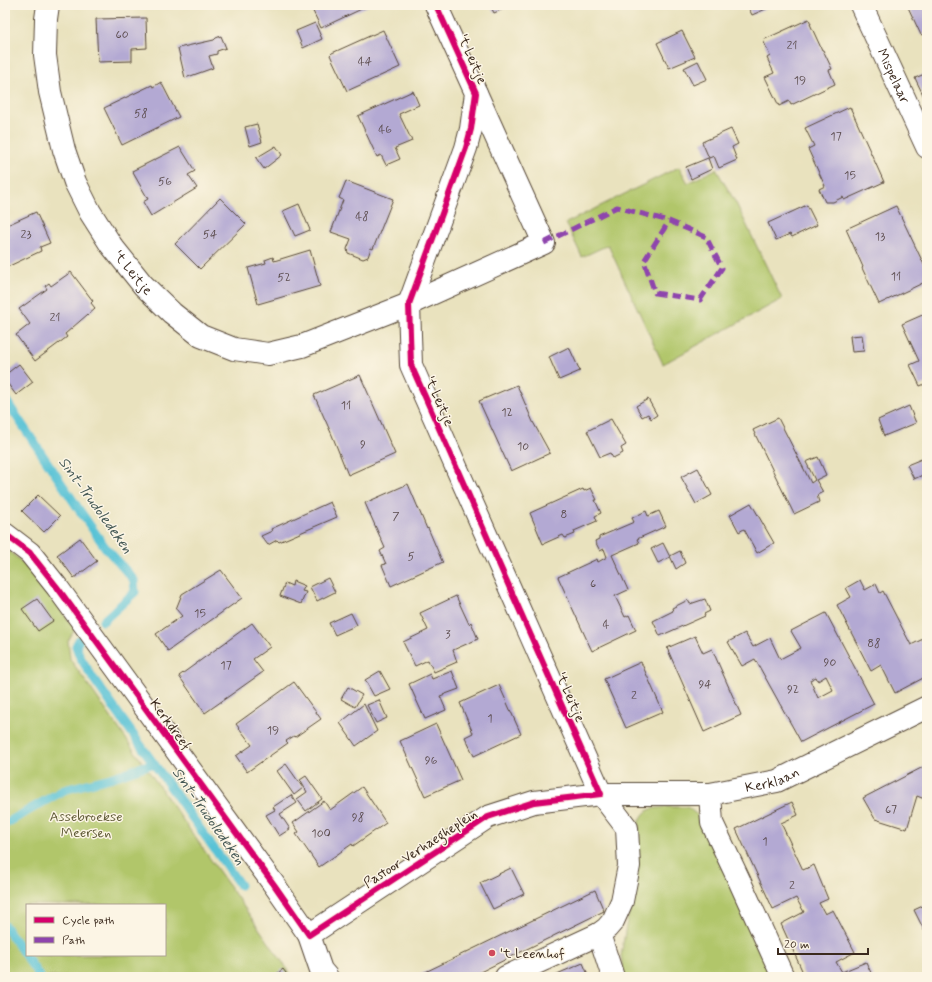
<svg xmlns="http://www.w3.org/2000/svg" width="932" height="982" font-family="Mynerve,sans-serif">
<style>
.green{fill:#b1c66b;stroke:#767844;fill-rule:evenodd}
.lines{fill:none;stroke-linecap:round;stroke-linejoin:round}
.stream{stroke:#59c2d6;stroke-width:9}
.building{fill:#b3a9d3;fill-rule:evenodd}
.minor-casing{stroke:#554636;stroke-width:24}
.minor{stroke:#fff;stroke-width:22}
.quiet{stroke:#8e44ad;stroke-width:5;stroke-dasharray:10 5;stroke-linecap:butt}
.cycleway-casing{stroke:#fcf5e5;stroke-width:8}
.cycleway{stroke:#d6006c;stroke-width:6}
.poi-dot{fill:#d1495b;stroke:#fcf5e5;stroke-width:1.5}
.labels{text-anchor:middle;stroke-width:3;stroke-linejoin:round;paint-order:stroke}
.number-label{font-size:12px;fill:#594a4b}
.street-label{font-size:14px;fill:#3b2a1e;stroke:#fcf5e5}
.park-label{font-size:14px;fill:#5e5935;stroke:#fcf5e5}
.poi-label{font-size:14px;fill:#3b2a1e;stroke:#fcf5e5;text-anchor:start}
.water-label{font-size:15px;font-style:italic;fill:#445855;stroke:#fcf5e5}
</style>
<rect width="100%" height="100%" fill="#fcf5e5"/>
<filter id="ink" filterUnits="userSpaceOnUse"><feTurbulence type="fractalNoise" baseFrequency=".025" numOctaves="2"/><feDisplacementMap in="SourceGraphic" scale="8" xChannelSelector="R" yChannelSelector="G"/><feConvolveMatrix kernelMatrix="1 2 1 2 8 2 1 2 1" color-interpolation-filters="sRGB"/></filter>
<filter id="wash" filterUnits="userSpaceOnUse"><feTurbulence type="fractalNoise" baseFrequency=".012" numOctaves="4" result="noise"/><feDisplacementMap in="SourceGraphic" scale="16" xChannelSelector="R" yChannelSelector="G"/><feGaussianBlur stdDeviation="0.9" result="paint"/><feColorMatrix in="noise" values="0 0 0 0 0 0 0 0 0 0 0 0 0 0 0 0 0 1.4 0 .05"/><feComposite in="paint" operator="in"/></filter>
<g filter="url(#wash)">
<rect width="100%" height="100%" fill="#e9e2be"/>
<path class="green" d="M679 167 688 183 716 169 737 205 782 299 663 364 608 245 582 257 566 223Z
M5 548 28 567 75 629 68 641 70 659 293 977H5ZM27 905H165V955H27Z
M665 807H687L700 817 775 977H624L621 956 626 926 636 883 639 822C646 808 650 809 665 807Z"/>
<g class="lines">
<path class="stream" d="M5 399 80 511 105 547 134 580 135 592 103 621
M79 640 76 646 80 657 93 678 240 885
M5 824 64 790 110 778 154 763
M5 926 40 977"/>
</g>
<g id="blocks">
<path class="building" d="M310 5H370L321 28Z
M490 5H512L494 13Z
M747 5H775L752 15Z
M907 5H927V32L921 35Z
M146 18 147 48 132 49V61L98 62 96 19Z
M809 19 811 24H810L822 50H823L832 69 829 70 835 84 791 105 789 101 779 106 765 77 774 73 767 58 770 56 763 40Z
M315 23 322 39 303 48 296 31Z
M383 30 400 67 347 91 330 55 332 53Z
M682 31 695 57 669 68 657 43Z
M221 36 226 48 217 51V54L209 56 213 68 185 78 178 48 214 40 216 38Z
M698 61 707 79 693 85 684 68Z
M927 73V103L915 78Z
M161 82 179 117 122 145 104 108 152 85 153 87Z
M413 91 419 105 399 114 412 141 395 148 400 159 386 165 381 155 377 157 358 116Z
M850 107 884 182 844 200 843 197 833 202H825L819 189 825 186 808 149 814 146 805 128Z
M257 124 262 142 250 146 245 127Z
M731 129 738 144 732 147 737 160 719 168 714 156 709 158 702 142Z
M276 146 282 155 264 169 256 158Z
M180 147 195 171 188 175 197 188 151 216 143 202 148 199 132 171Z
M708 158 712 169 691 179 686 167Z
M346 181 393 199 373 249 371 248 368 257 363 259 348 253 347 249 351 239 331 232 343 200 339 198Z
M220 198 246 224 200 269 175 244Z
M299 204 310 230 295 236 283 211Z
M807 205 817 225 792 237 790 234 776 240 768 223Z
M896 206 927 271V281L879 304 862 268 863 267 846 229Z
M36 212 50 243 40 247 41 251 5 268V226Z
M310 250 320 286 258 304 248 268 266 263 265 260 273 257 274 261Z
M71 272 93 301 91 303 95 308 65 334 67 337 35 361 16 335 30 324 19 309 47 289 45 286 49 283 51 286Z
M927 313V383L920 386 910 365 919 361 902 324Z
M862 335 864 351 852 352 850 336Z
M569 347 580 371 559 380 549 357Z
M19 364 33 382 16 395 5 380V375Z
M360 375 395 454 348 475 332 435 314 395Z
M517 385 533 422 550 453 511 471 479 401Z
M648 399 657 415 651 419 648 414 642 417 636 406Z
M909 406 916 423 884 436 878 420Z
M778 418 811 483 815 480 806 462 818 457 826 475 816 480 823 492 817 495 819 502 794 514 753 430Z
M611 419 626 445 621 448 623 453 613 458 610 453 600 457 587 431Z
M924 458 927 464V473L914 479 907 465Z
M698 468 712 495 696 504 681 477Z
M408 484 427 529 428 528 442 561 443 562 391 586 382 565 386 564 380 551 385 548 365 503Z
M591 488 597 500H595L601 513 595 516 597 521 574 531 575 534 565 538 563 535 543 544 530 513 583 489 584 491Z
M38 495 60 516 44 532 22 511Z
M330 502 337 517 279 542 277 540 268 545 261 536 272 531 271 529Z
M751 503 774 543 757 553 744 529 739 532 730 515Z
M646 511 648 516 659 511 666 526 637 539 639 543 612 555 628 590 615 596 625 617 629 615 636 630 592 651 558 577 597 559 598 562 607 557 604 549 600 551 595 541 599 539V537L634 522 632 518Z
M80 538 97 561 74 578 57 555Z
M663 543 670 557 658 563 651 549Z
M680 551 685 563 676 569 670 556Z
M221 570 242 598 168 651 156 634 182 616 176 609 182 594Z
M328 578 335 592 317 601 310 587Z
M860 580 865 590 876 584 880 593 883 591 911 645 927 637V676L895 693 881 665 871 671 837 605 851 597 846 588Z
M293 581 305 586 302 591 306 592 301 604 280 596 285 583 292 586Z
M456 596 469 624 471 622 478 639 453 650 457 662 434 672 428 660 415 666 403 642 428 630 420 613Z
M37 599 53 621 38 631 22 609Z
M705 599 710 611 704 614 705 616 660 636 653 621 673 611 672 608 688 600 690 604Z
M351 613 357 625 335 635 329 623Z
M826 613 874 704 801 742 755 659 742 666 728 642 745 633 753 647 770 638 780 659 801 648 791 631ZM826 676 833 690 818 698 810 680 816 677 818 681Z
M252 623 270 647 253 659 263 672 205 713 179 676Z
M695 636 703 653 712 649 741 715 704 732 667 648Z
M641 662 663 712 626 728 604 679Z
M380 671 390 689 374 696 365 680Z
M452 671 459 689 440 696 446 710 425 719 409 684 430 674 432 679Z
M294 682 321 719 295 737 294 736 286 741 288 743 247 772 236 756 252 745 236 724Z
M499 685 521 734 474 756 465 737 473 733 460 703Z
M348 687 362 695 355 707 341 699Z
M379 700 387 718 376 723 367 705Z
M364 704 377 731 356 746 340 723Z
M436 724 461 780 425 796 400 741Z
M286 764 303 788 294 795 277 771Z
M927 765V800L917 796 907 829 875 819 863 798Z
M306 776 322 799 306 811 297 799 307 792 300 780Z
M362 787 386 823 353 846 352 844 319 867 296 834 299 832 293 823 324 801 330 810Z
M291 795 297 803 280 814 290 829 279 836 266 815 275 810 273 807Z
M792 802 798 815 781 823 803 870 814 865 828 899 819 903 825 914 833 910 855 952 836 962 842 972 866 962 873 977H805L781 924 804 912 796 898 773 909 736 829Z
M511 868 524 894 493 909 480 883Z
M595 890 604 911 470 977H415Z
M927 904V930L925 932 914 910Z
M583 963 589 977H550Z
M283 969 289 977H273Z"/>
</g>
</g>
<g filter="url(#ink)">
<use href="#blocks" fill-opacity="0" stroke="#554636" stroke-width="1"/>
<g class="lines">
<defs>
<g id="minor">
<path id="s1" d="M48 5 46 19 45 55 50 92 64 150 75 182 90 212 111 245 143 285 172 313 201 336 234 349 268 354 302 346 409 304 544 243 476 93"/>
<path d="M436 5 476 93 471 129 466 148 409 304 411 365 601 794 627 828 629 866 622 901 613 921 607 928 599 934 506 977"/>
<path id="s2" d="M861 5 927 147"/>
<path d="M5 534 30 553 57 587 275 886 309 935 321 970 327 977"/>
<path d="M710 794 712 823 739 880 783 977"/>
<path d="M599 934 613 977"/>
<path id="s3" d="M309 935 488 817 534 802 601 794H710L777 781 927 707"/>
</g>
</defs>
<use href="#minor" class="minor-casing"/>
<use href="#minor" class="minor"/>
<path class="quiet" d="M544 243 617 207 669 221 706 237 722 268 700 300 655 293 644 261 669 221"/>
<defs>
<path id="cycleway" d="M5 534 30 553 57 587 275 886 309 935 488 817 534 802 601 794 411 365 409 304 466 148 471 129 476 93 436 5"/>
</defs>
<use href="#cycleway" class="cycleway-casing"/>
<use href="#cycleway" class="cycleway"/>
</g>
</g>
<circle class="poi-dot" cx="492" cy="953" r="4"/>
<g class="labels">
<g class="number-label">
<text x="122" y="38">60</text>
<text x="792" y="49">21</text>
<text x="365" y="65">44</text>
<text x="800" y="84">19</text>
<text x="141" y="117">58</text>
<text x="385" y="133">46</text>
<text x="836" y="140">17</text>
<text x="850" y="179">15</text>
<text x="165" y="185">56</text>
<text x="362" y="220">48</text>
<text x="26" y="238">23</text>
<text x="210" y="238">54</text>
<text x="880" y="240">13</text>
<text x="896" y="280">11</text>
<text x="284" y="281">52</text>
<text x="55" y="321">21</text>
<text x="346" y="409">11</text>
<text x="507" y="416">12</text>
<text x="363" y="448">9</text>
<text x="523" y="450">10</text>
<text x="564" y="518">8</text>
<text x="396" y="520">7</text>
<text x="411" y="560">5</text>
<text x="593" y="587">6</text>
<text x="200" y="617">15</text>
<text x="606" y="628">4</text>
<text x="448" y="638">3</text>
<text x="874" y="647">88</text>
<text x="830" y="666">90</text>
<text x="226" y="669">17</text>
<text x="705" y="688">94</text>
<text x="793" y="693">92</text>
<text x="634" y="699">2</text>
<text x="490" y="722">1</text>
<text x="273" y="734">19</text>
<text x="431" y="764">96</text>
<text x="891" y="813">67</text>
<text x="358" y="821">98</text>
<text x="321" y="837">100</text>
<text x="765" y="845">1</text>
<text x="792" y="889">2</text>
</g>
<g class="street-label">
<text transform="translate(473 59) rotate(66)" y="5">'t Leitje</text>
<text dy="5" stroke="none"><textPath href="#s2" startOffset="78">Mispelaar</textPath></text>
<text dy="5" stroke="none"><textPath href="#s1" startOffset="289">'t Leitje</textPath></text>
<text transform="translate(440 401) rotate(66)" y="5">'t Leitje</text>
<text transform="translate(571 697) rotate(66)" y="5">'t Leitje</text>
<text transform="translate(171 724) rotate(54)" y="5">Kerkdreef</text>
<text dy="5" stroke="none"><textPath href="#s3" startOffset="503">Kerklaan</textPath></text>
<text transform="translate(420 848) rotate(-33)" y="5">Pastoor Verhaegheplein</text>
</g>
<g class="park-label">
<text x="86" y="821">Assebroekse<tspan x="86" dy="16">Meersen</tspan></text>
</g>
<g class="poi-label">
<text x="500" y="958">'t Leenhof</text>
</g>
<g class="water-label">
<text transform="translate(96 505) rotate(54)" y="5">Sint-Trudoledeken</text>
<text transform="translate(209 816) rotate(55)" y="5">Sint-Trudoledeken</text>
</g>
</g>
<rect width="932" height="982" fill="none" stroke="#fcf5e5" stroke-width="20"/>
<rect x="26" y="904" width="140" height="52" fill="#fcf5e5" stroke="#afa495"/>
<rect x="34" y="917" width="20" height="6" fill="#d6006c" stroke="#afa495"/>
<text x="62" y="924" font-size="12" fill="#3b2a1e">Cycle path</text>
<rect x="34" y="937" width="20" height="6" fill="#8e44ad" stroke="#afa495"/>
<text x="62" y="944" font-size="12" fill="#3b2a1e">Path</text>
<path d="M778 948v6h90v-6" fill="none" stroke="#3b2a1e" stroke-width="2"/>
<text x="784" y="948" font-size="12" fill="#3b2a1e" stroke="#fcf5e5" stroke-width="3" paint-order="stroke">20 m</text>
</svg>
